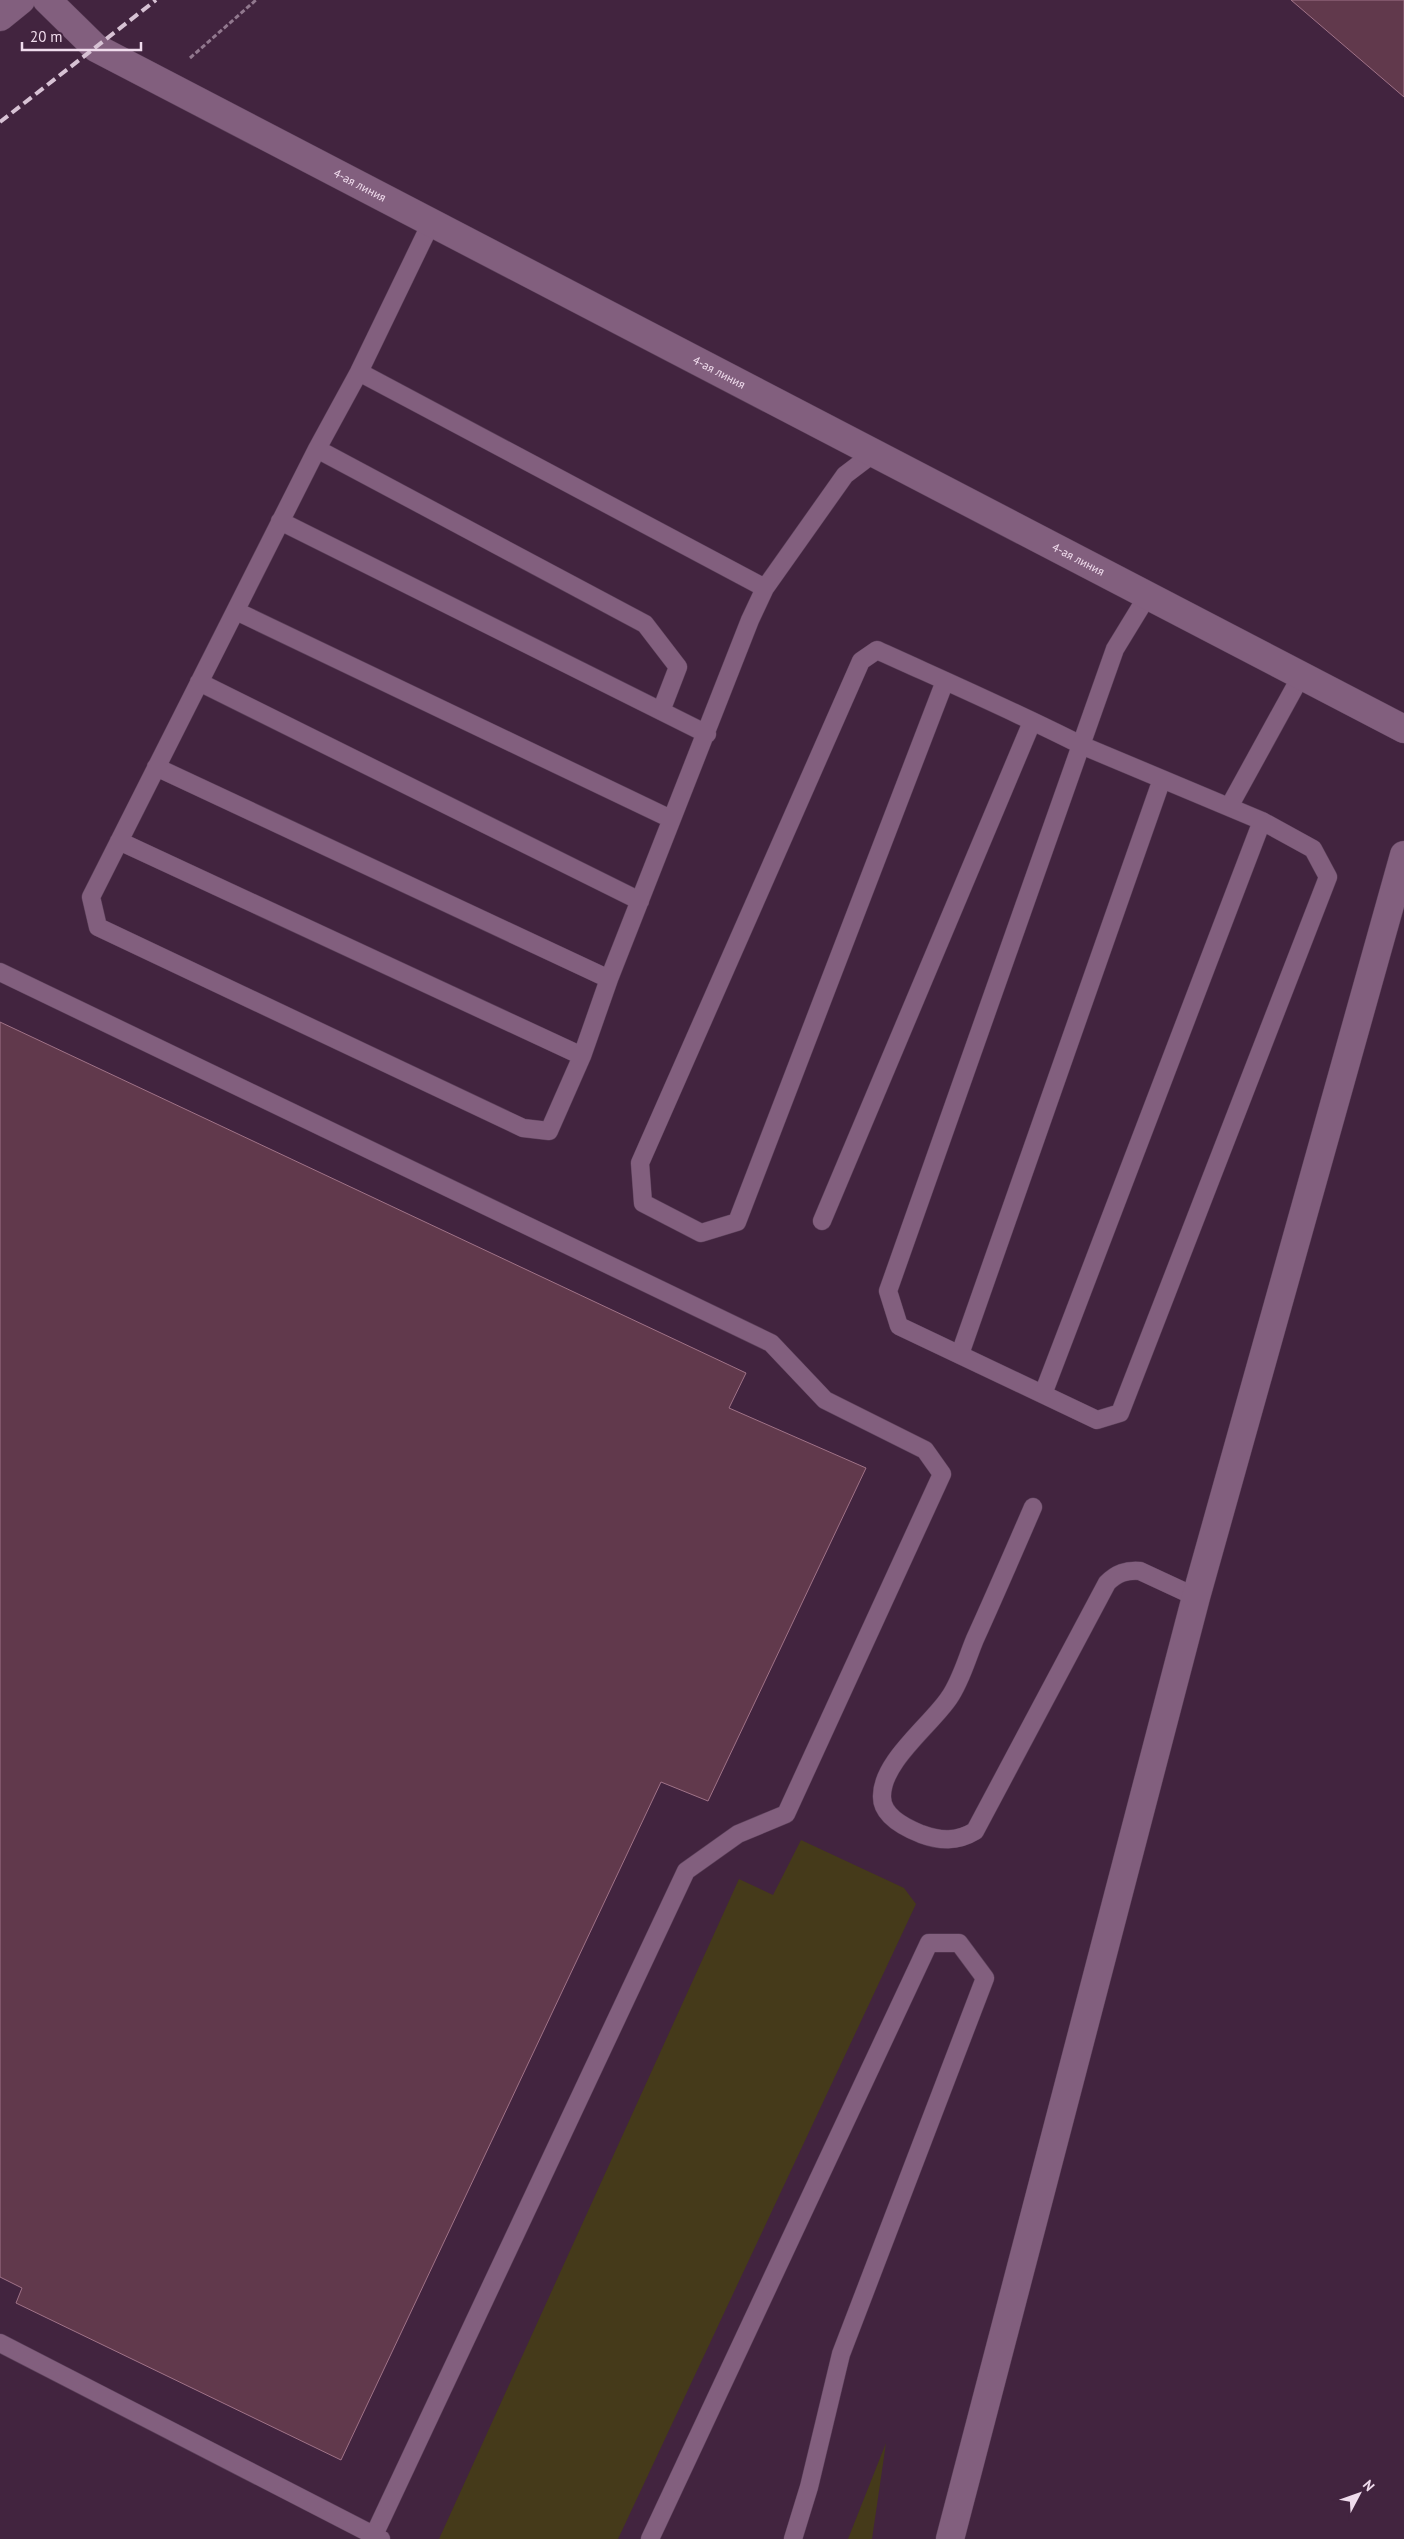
<svg xmlns="http://www.w3.org/2000/svg" width="1404" height="2539" font-family="'PT Sans',sans-serif">
<style>
.green{fill:#453a1a}
.building{fill:#61394c;stroke:#a07388}
.lines{fill:none;stroke-linecap:round;stroke-linejoin:round}
.lane-casing{stroke:#5c415a;stroke-width:19}
.street-casing{stroke:#5c415a;stroke-width:29}
.secondary-casing{stroke:#5c415a;stroke-width:29}
.path{stroke:#91788e;stroke-width:3;stroke-dasharray:5 2.5;stroke-linecap:butt}
.lane{stroke:#825f7e;stroke-width:18}
.street{stroke:#825f7e;stroke-width:28}
.secondary{stroke:#825f7e;stroke-width:28}
.rail{stroke:#d7c2d4;stroke-width:4;stroke-dasharray:10 5;stroke-linecap:butt}
.labels{text-anchor:middle;stroke-width:4;stroke-linejoin:round;paint-order:stroke}
.street-label{font-size:12px;fill:#f0dced;stroke:#42243f}
</style>
<rect width="100%" height="100%" fill="#42243f"/>
<path class="green" d="M801 1840 904 1888 916 1904 618 2539H439L739 1879 773 1895Z
M886 2443 872 2539H848Z"/>
<path class="building" d="M1291 0H1404V97Z
M0 1022 746 1373 729 1408 866 1468 708 1801 661 1782 341 2460 16 2303 22 2288 0 2277Z"/>
<g class="lines">
<defs>
<path id="lane" d="M431 223 359 372 317 449 91 897 98 927 523 1128 549 1131 582 1056 609 979 750 620 765 588 845 475 874 453
M359 372 765 588
M317 449 645 624 678 667 661 711
M280 521 707 734
M236 611 671 819
M945 681 737 1222 701 1233 643 1203 640 1163 861 661 877 650C945 681 1014 711 1081 745L1262 821 1313 849 1328 877 1120 1413 1097 1420 899 1326 888 1291 1115 649 1148 595
M199 682 640 901
M156 767 609 979
M1229 807 1301 676
M119 841 582 1056
M0 972 771 1343 825 1400 925 1450 942 1474 786 1814 738 1834 686 1871 374 2535
M822 1221 1032 722
M960 1354 1162 779
M1043 1394 1262 821
M1033 1507C1014 1551 995 1595 975 1639 967 1658 961 1681 949 1698 931 1725 881 1762 882 1797 882 1816 906 1828 921 1834 940 1841 957 1842 975 1831L1107 1583C1117 1573 1126 1570 1140 1571L1196 1597
M0 2343 381 2539
M650 2539 929 1943H959L985 1978 841 2354 809 2487 793 2539"/>
<path id="street" d="M950 2539 1196 1597 1404 855"/>
<g id="secondary">
<path id="s1" d="M47 0 96 48 1404 729"/>
<path d="M0 17 21 0"/>
</g>
</defs>
<use href="#lane" class="lane-casing"/>
<use href="#street" class="street-casing"/>
<use href="#secondary" class="secondary-casing"/>
<path class="path" d="M190 58 256 0"/>
<use href="#lane" class="lane"/>
<use href="#street" class="street"/>
<use href="#secondary" class="secondary"/>
<path class="rail" d="M0 122 156 0"/>
</g>
<g class="labels">
<g class="street-label">
<text dy="4" stroke="none"><textPath href="#s1" startOffset="366">4-ая линия</textPath></text>
<text dy="4" stroke="none"><textPath href="#s1" startOffset="771">4-ая линия</textPath></text>
<text dy="4" stroke="none"><textPath href="#s1" startOffset="1176">4-ая линия</textPath></text>
</g>
</g>
<g transform="translate(1359 2494) rotate(49)" stroke="#42243f" stroke-width="4" paint-order="stroke">
<path d="M0-4L9 19L0 12L-9 19Z" fill="#f0dced"/>
<text y="-8" font-size="14" font-weight="bold" text-anchor="middle" fill="#f0dced">N</text>
</g>
<path d="M22 42v8h119v-8" fill="none" stroke="#f0dced" stroke-width="2.5"/>
<text x="30" y="42" font-size="15" fill="#f0dced" stroke="#42243f" stroke-width="4" paint-order="stroke">20 m</text>
</svg>
